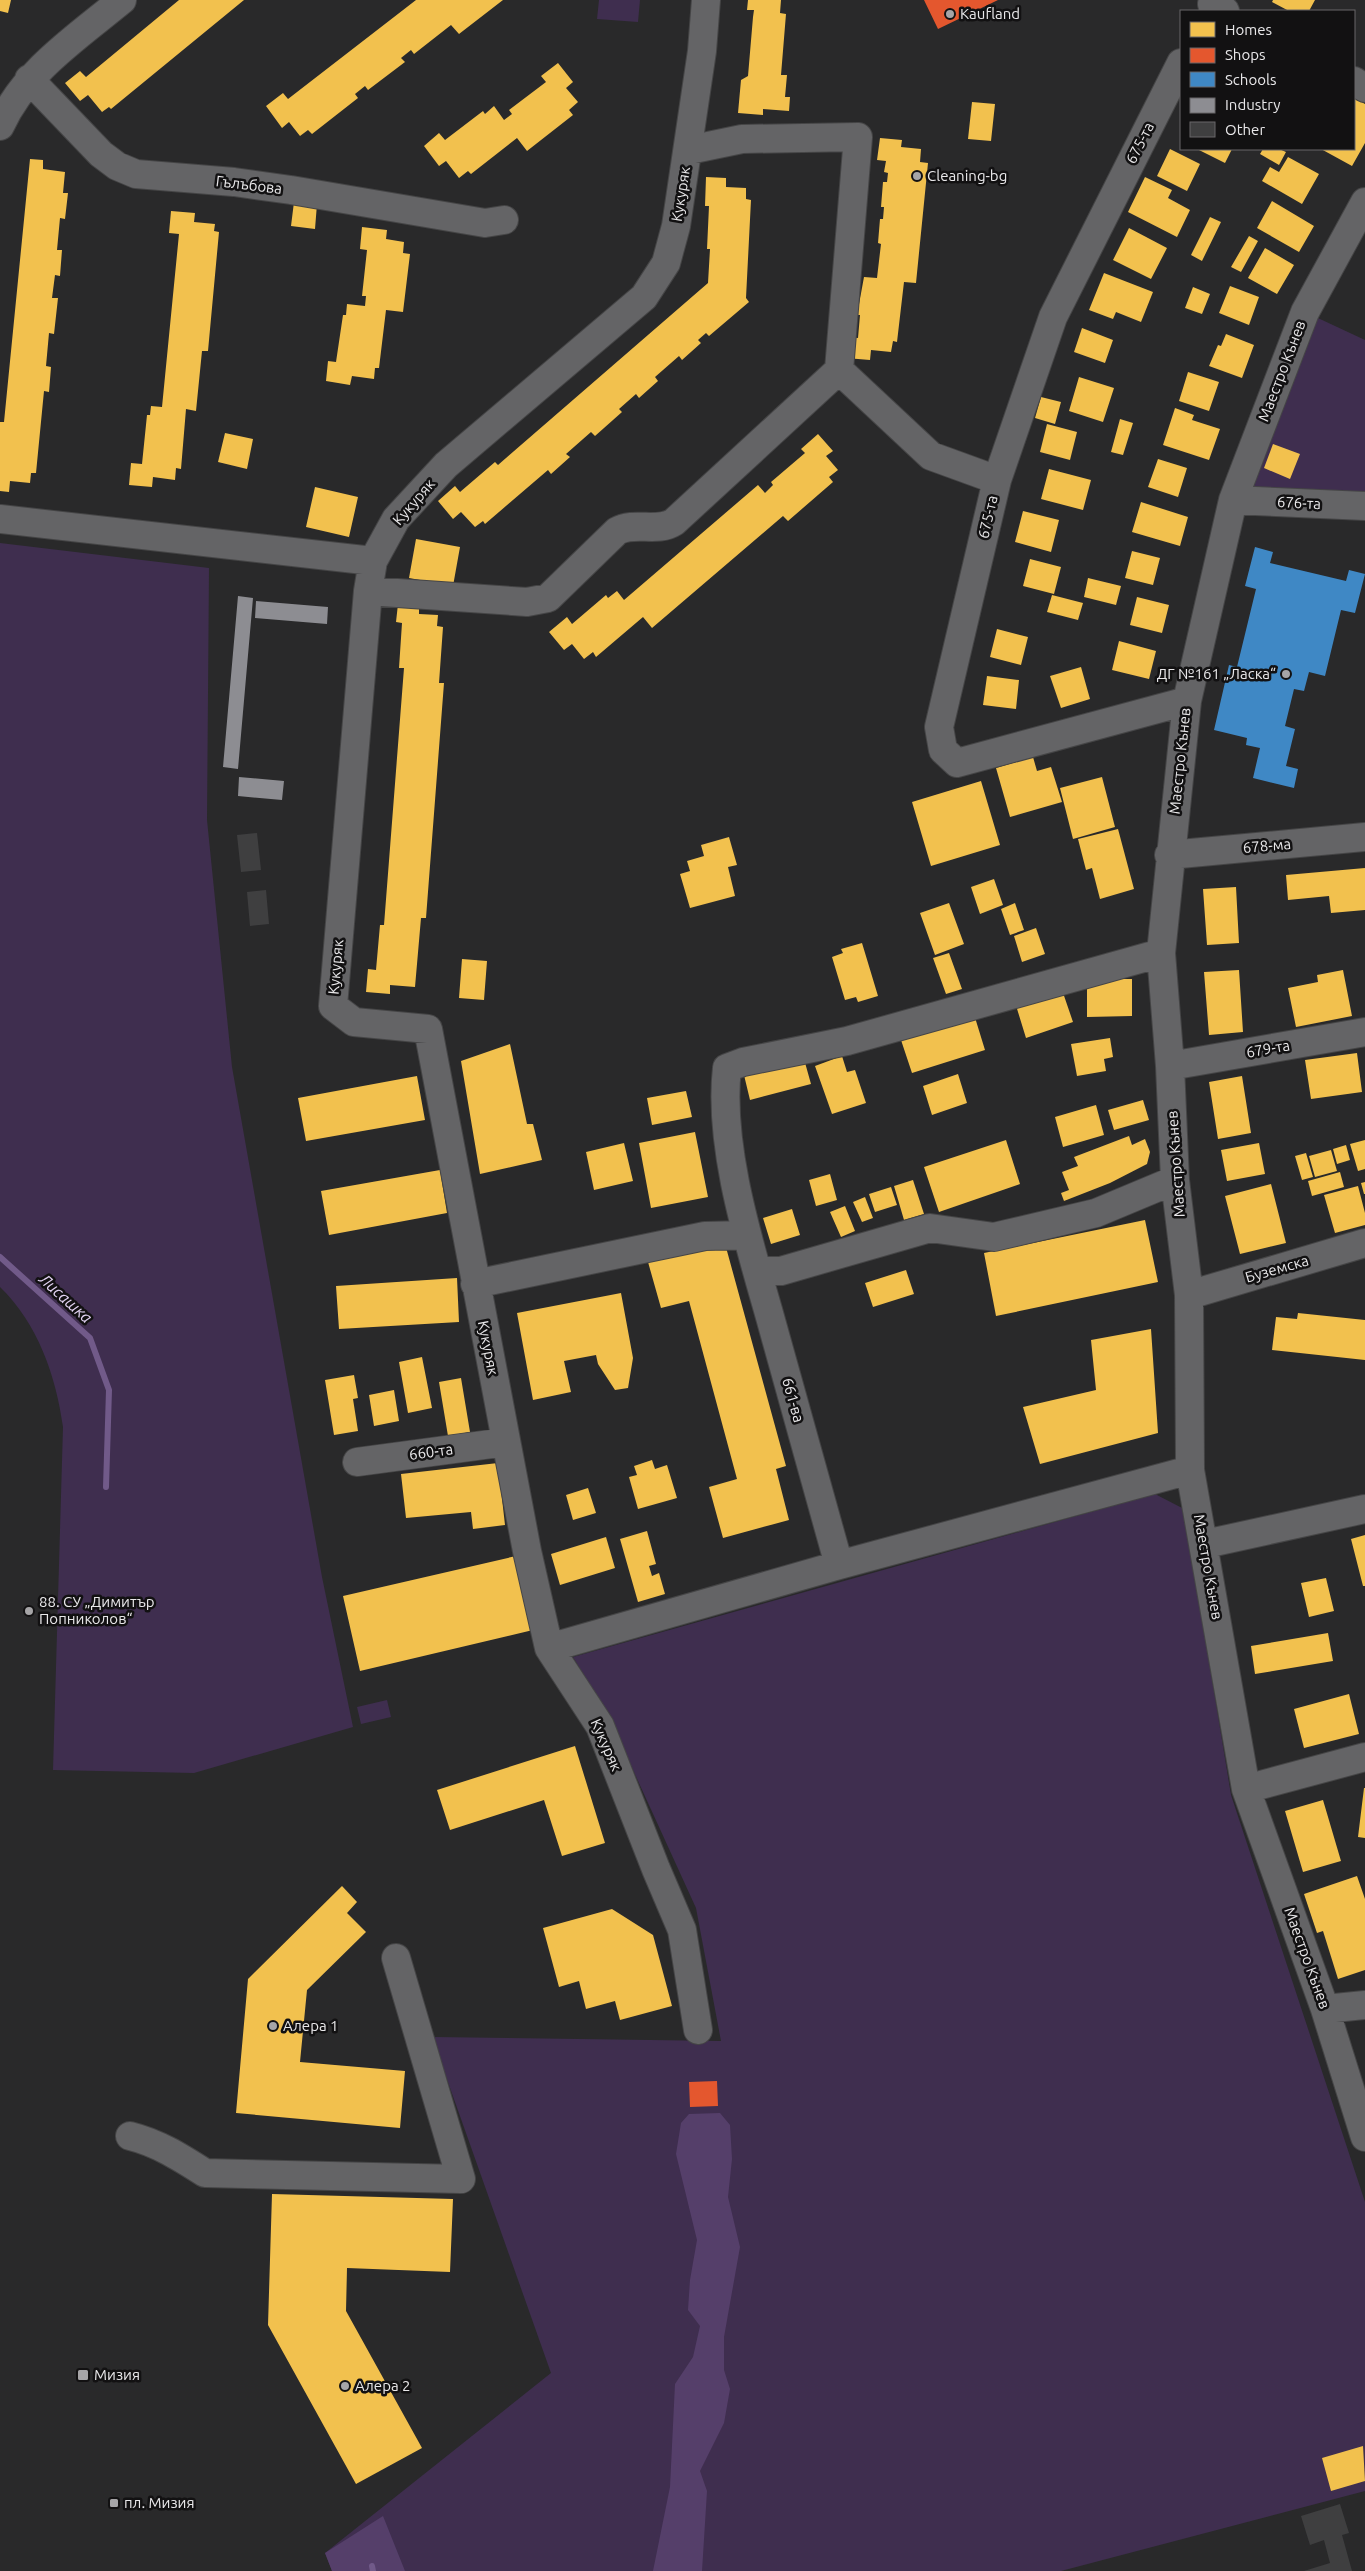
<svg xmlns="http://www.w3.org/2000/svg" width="1365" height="2571" font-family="Ubuntu,sans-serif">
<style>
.green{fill:#3f2e4f}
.forest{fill:#553f6a}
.homes{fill:#f2c14e}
.shops{fill:#e4572e}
.schools{fill:#3f88c5}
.industry{fill:#8d8d92}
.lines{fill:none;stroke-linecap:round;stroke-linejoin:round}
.stream{stroke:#715a89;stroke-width:6}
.building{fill:#3f3f40}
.minor-casing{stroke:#454546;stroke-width:30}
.minor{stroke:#646466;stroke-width:28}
.poi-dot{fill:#a6a5a7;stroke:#121112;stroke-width:2}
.labels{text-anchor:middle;stroke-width:5;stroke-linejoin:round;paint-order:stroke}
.poi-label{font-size:15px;fill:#e9e8ea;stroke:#121112;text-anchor:start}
.street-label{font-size:15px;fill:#e9e8ea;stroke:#121112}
.water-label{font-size:16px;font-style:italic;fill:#e4d5f5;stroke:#121112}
</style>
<rect width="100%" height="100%" fill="#29292a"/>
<path class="green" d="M599 0H640L638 22 597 19Z
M1305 312 1365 340V506L1233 500Z
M0 543 209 568 207 820 232 1067 322 1577 353 1727 194 1773 53 1770 63 1427C56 1376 38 1324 0 1287Z
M1155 1494 1184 1509 1231 1795 1365 2202V2491L1061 2571H332L325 2553 551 2373 432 2037 721 2041 696 1908 607 1713 573 1657Z
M387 1700 391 1717 361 1724 357 1707Z"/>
<path class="forest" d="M720 2113 730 2125 732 2159 728 2197 740 2247 724 2337V2370L730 2389 724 2423 700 2471 707 2491 702 2571H653L670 2487 675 2384 693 2357 700 2326 688 2310 690 2280 697 2240 676 2154 681 2123 689 2114Z
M383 2516 405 2571H332L325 2553Z"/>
<path class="homes" d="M0 0H11L8 13 0 11Z
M179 0H244L111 109 109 107 102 112 88 95 80 101 65 83 80 71 86 77Z
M416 0H503L459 34 451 25 414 54 411 50 401 58 405 62 368 90 365 86 355 94 358 98 312 134 308 130 300 136 289 122 282 128 266 106 283 93 288 99Z
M748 0H781L780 13 786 14 781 75H787L785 97H790L789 111 763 109V115L738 113 741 80 748 76 753 17 754 10H747Z
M1273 0H1315L1309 11H1289L1272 2Z
M558 63 573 82 566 88 578 102 569 110 573 115 527 151 517 138 471 174 468 171 459 178 446 161 439 166 424 146 439 133 445 140 483 111 485 114 494 106 504 120 512 114 509 110 546 82 541 76Z
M1354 98 1365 104V143L1352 166 1321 149H1354Z
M972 102 995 104 991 141 968 139Z
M880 138 902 140 901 147 921 149 920 162 928 163 916 283 904 282 897 342 893 341 891 352 871 350 870 360 846 358 848 337 858 338 860 315H857L864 277 877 278 881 244 878 243 880 219H883L884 207H881L883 182H887L888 173 884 172 886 161 877 160Z
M1170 149 1200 164 1187 191 1157 176Z
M1197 149H1232L1225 163Z
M1263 149H1279L1286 152 1279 165 1260 154Z
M1288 157 1319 174 1302 204 1262 181 1270 167 1279 172Z
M30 159 43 160V169L65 172 63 193H68L65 219 60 218 57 250H62L60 276 55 275 52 298H58L54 334 49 333 46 366 51 367 49 392 44 391 36 473H31L30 483 10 481 9 492 0 491V422H4Z
M706 177 726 178V187L746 188V199L751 200 746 298 749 302 709 336 706 333 698 340 701 343 682 360 679 356 655 377 658 381 639 398 636 394 619 409 622 412 595 436 591 432 566 454 570 457 551 474 548 470 485 524 483 521 475 527 461 512 453 519 438 501 455 486 460 492 495 462 498 465 708 283 710 249H707L709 206H705Z
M1145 177 1172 190 1168 198 1190 210 1177 237 1128 212Z
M1272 201 1314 226 1299 252 1257 228Z
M294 202 317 204 315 229 291 226Z
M171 211 195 213 194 222 215 224 214 231 219 232 208 351H202L196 411 186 409 181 469 176 468 175 480 153 477 152 487 129 485 131 463 142 464 147 415H150L151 406 162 407 179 234 169 233Z
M1210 217 1221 222 1202 261 1191 255Z
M362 227 387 230 386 239 404 242 403 253 410 254 403 312 386 310 379 368H375L374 379 352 376 350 385 326 381 328 361 336 362 343 315H346L347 304 365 306 366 296H362L367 250 360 249Z
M1129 228 1167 248 1151 279 1113 260Z
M1249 236 1258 241 1241 272 1231 267Z
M1265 248 1294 265 1277 294 1248 278Z
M1104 273 1153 292 1141 322 1116 312 1113 319 1089 310Z
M1230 286 1259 297 1249 325 1219 313Z
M1193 287 1210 294 1202 314 1185 308Z
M1082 328 1113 340 1105 363 1074 352Z
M1226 334 1254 345 1242 378 1209 366 1218 345 1221 346Z
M1188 372 1219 382 1209 411 1179 401Z
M1079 377 1114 388 1103 422 1069 411Z
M1041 397 1061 402 1055 424 1035 418Z
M1175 408 1194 415 1192 420 1220 429 1209 460 1163 445Z
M1120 419 1133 423 1123 455 1111 452Z
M1047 424 1077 432 1070 460 1040 452Z
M225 433 253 439 247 469 218 462Z
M818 434 833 451 826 456 838 470 829 477 833 482 788 521 783 516 652 628 643 617 596 657 593 652 584 659 572 644 564 650 549 632 567 617 572 624 606 595 608 598 617 591 624 600 758 485 765 493 773 485 771 482 805 453 801 449Z
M1273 444 1300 454 1290 479 1264 468Z
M1158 459 1187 468 1178 497 1148 487Z
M1049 469 1091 480 1083 510 1041 499Z
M315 487 358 497 349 537 306 527Z
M1141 502 1188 517 1180 546 1132 532Z
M1023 511 1059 520 1051 552 1015 542Z
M416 539 460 547 453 586 409 578Z
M1132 551 1160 558 1153 585 1125 578Z
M1030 559 1061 567 1054 594 1023 586Z
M1088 578 1121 586 1116 605 1084 597Z
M1052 595 1083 603 1078 620 1047 612Z
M1137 597 1169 605 1162 633 1130 625Z
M398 604 419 606V614L438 615 437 626 443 627 439 683H444L426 918H421L415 987 390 985V994L366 992 368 969 376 970 380 925H384L404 668H399L402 623 396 622Z
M997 629 1028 637 1021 665 990 657Z
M1119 641 1156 651 1149 679 1112 670Z
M1081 667 1090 699 1061 708 1050 676Z
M987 676 1019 680 1016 709 983 705Z
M1033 757 1037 771 1051 767 1062 802 1010 817 996 768Z
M1102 777 1115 827 1073 839 1060 788Z
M981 781 1000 845 931 866 912 802Z
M1118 829 1134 889 1100 899 1092 868 1086 870 1078 839Z
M729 837 737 865 728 867 735 896 690 908 680 874 690 871 687 861 704 856 701 845Z
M1365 868V910L1331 913 1329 896 1288 900 1286 875Z
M994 879 1003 905 980 914 971 887Z
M1236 887 1239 943 1207 945 1203 889Z
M949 903 964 944 935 955 920 913Z
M1015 903 1024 930 1010 935 1001 909Z
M1036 928 1045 954 1022 962 1014 936Z
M862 943 878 996 858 1002 856 997 845 1000 832 957 843 953 841 949Z
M949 953 962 989 946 994 933 958Z
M462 959 487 961 484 1000 459 998Z
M1239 970 1243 1032 1209 1035 1204 972Z
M1343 970 1352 1016 1296 1027 1288 988 1318 982 1317 975Z
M1087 979H1132V1016L1087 1017Z
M1060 984 1073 1022 1026 1038 1014 999Z
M973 1011 985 1050 912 1073 899 1034Z
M1110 1038 1113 1057 1104 1059 1106 1071 1077 1076 1071 1044Z
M510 1044 527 1124H533L542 1160 480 1174 461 1061Z
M1357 1053 1362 1092 1311 1099 1305 1060Z
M842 1056 847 1072 855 1070 866 1103 832 1114 815 1066Z
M804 1059 811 1084 750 1100 744 1075Z
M958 1074 967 1103 932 1115 923 1086Z
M417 1076 425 1120 306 1141 298 1098Z
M1242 1076 1251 1133 1218 1139 1209 1082Z
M686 1091 692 1117 652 1125 647 1098Z
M1143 1100 1149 1120 1114 1130 1108 1110Z
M1096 1105 1104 1135 1063 1147 1055 1117Z
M695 1132 708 1197 651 1208 639 1143Z
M1129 1136 1132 1145 1145 1139 1150 1152 1147 1164 1110 1183 1064 1201 1061 1193 1069 1190 1062 1172 1078 1166 1074 1157Z
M1006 1140 1020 1184 939 1212 924 1167Z
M1365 1140V1169L1358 1171 1350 1144Z
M624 1143 633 1181 594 1190 586 1152Z
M1259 1143 1265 1174 1227 1181 1221 1150Z
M1346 1145 1350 1160 1337 1164 1333 1149Z
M1331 1150 1337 1171 1315 1177 1309 1156Z
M1306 1153 1313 1177 1302 1180 1295 1156Z
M440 1170 447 1213 329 1235 321 1191Z
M1340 1172 1344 1187 1312 1196 1308 1181Z
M830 1174 837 1200 816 1206 809 1180Z
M913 1180 924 1214 904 1220 894 1186Z
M1365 1182V1194H1364L1361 1183Z
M1271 1184 1286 1243 1240 1254 1225 1196Z
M1358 1186 1365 1213V1225L1335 1233 1324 1195Z
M891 1187 897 1205 875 1212 869 1194Z
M865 1197 873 1218 862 1222 853 1202Z
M845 1206 855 1231 841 1237 830 1212Z
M792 1209 800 1235 771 1244 763 1218Z
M1145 1220 1158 1282 996 1316 984 1253Z
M724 1240 786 1466 776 1469 789 1520 723 1538 709 1487 737 1479 689 1301 661 1308 648 1262Z
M906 1270 914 1294 873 1307 865 1283Z
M457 1278 459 1322 339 1329 336 1286Z
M621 1293 633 1358 628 1388 615 1390 598 1364 596 1355 564 1361 571 1392 533 1400 517 1313Z
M1298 1313 1365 1320V1360L1272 1350 1276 1317 1297 1319Z
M1151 1329 1158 1433 1040 1464 1023 1407 1096 1390 1091 1340Z
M422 1357 432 1408 408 1413 399 1362Z
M354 1375 358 1398 353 1399 358 1431 334 1435 325 1380Z
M461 1378 470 1432 448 1436 439 1382Z
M394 1390 399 1421 374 1426 369 1395Z
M652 1460 655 1469 667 1465 677 1498 638 1509 629 1477 637 1475 634 1466Z
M498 1463 505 1525 473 1529 471 1512 406 1518 401 1474Z
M588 1488 596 1513 573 1520 566 1495Z
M647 1531 656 1564 649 1566 652 1576 659 1573 665 1594 638 1602 620 1539Z
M1365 1535V1586H1363L1351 1539Z
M606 1537 615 1568 560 1585 551 1554Z
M516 1556 533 1630 360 1671 343 1596Z
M1326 1578 1334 1611 1309 1617 1301 1583Z
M1328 1633 1333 1661 1255 1674 1251 1646Z
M1349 1694 1359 1734 1304 1748 1294 1709Z
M575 1746 605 1843 562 1856 544 1800 450 1830 437 1790Z
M1364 1788H1365V1838L1358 1837Z
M1323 1800 1341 1861 1303 1872 1285 1811Z
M1357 1876 1365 1899V1970L1338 1979 1323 1931 1317 1933 1304 1894Z
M342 1886 357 1902 347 1913 366 1932 307 1990 300 2062 405 2071 400 2128 236 2113 248 1979Z
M612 1909 653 1935 672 2006 620 2020 615 2001 586 2009 579 1981 559 1987 543 1928Z
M272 2194 453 2199 450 2272 347 2268 346 2311 422 2448 356 2484 268 2325Z
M1363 2446 1365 2481 1331 2491 1322 2458Z"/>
<path class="shops" d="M924 0H998L938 29Z
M717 2081 718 2106 690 2107 689 2082Z"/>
<path class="schools" d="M1255 547 1273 552 1270 563 1346 581 1349 570 1365 574 1355 613 1341 610 1325 676 1309 672 1304 691 1294 689 1285 726 1295 729 1286 766 1298 769 1294 788 1253 778 1260 748 1246 745 1247 738 1214 730 1229 665 1237 667 1256 589 1245 586Z"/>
<path class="industry" d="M238 596 253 598 238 769 223 767Z
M256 601 328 607 327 624 255 618Z
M239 777 284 781 282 800 238 796Z"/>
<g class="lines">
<path class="stream" d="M0 1257 90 1338 109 1390 106 1487
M372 2566 373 2571"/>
</g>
<path class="building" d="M257 833 261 870 241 872 237 835Z
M266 890 269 924 250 926 247 892Z
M1340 2504 1349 2533 1342 2535 1352 2571H1304L1330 2563 1324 2540 1310 2545 1301 2516Z"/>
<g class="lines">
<defs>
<path id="minor" d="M1212 4 1225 11
M1181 63 1053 317 997 480 939 727 943 750 957 763 1187 701
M29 79 101 154 117 166 136 174 234 182 291 190 485 223 504 220
M1354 81 1365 88
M0 126C25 71 76 38 122 0
M1365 202 1305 312 1233 500 1187 701 1161 953 1170 1066 1175 1180 1189 1295 1190 1470 1246 1789 1325 2009 1365 2137
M839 370 931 456 997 480
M1233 500 1365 506
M0 519 373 561
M368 591 527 602 548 598 617 531C635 521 657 533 674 522L839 370 858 137 742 139 689 150
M1169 855 1365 837
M1170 1066 1365 1032
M757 1271H781L930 1228 994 1237 1096 1213 1175 1180
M475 1284 705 1236 747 1235
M1189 1295 1365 1243
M357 1462 506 1442
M1205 1544 1365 1509
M839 1565C816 1483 793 1400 770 1317 749 1243 718 1145 727 1068L743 1062 847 1041 1161 953
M549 1648 839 1565 1190 1470
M1246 1789 1365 1757
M1325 2009 1365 2005
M698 2030 682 1930 656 1869 600 1726 549 1648 527 1551 428 1029 354 1022 333 1006 368 591 373 561 396 519 446 465 644 297 666 263 676 226 702 51 706 0
M130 2136C158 2143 180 2157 205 2173L461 2179 396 1958"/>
</defs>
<use href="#minor" class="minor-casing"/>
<use href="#minor" class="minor"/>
</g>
<g class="poi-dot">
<circle cx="950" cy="14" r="5"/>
<circle cx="917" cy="176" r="5"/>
<circle cx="1286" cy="674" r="5"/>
<circle cx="29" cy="1611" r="5"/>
<circle cx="273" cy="2026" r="5"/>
<rect x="77" y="2369" width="12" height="12" rx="2.5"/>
<circle cx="345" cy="2386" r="5"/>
<rect x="109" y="2498" width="10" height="10" rx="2.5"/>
</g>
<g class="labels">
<g class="poi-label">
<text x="960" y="19">Kaufland</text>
<text x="927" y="181">Cleaning-bg</text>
<text x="1276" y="679" text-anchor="end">ДГ №161 „Ласка“</text>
<text x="39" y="1607">88. СУ „Димитър<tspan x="39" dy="17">Попниколов“</tspan></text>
<text x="283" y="2031">Алера 1</text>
<text x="94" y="2380">Мизия</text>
<text x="355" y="2391">Алера 2</text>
<text x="124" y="2508">пл. Мизия</text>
</g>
<g class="street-label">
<text transform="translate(1140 143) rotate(-63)" y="5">675-та</text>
<text transform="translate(249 185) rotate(7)" y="5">Гълъбова</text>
<text transform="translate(681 194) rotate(-81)" y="5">Кукуряк</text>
<text transform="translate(1282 371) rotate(-69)" y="5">Маестро Кънев</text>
<text transform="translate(414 502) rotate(-49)" y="5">Кукуряк</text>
<text transform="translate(1299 503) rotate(3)" y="5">676-та</text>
<text transform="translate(988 517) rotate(-77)" y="5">675-та</text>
<text transform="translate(1180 761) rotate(-84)" y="5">Маестро Кънев</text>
<text transform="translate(1267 846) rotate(-5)" y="5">678-ма</text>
<text transform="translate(336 967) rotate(-85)" y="5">Кукуряк</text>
<text transform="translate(1268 1049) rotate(-10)" y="5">679-та</text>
<text transform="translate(1176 1164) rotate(-94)" y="5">Маестро Кънев</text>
<text transform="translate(1277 1269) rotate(-16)" y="5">Буземска</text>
<text transform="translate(488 1348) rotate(79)" y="5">Кукуряк</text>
<text transform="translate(793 1400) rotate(74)" y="5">661-ва</text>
<text transform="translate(431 1452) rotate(-8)" y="5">660-та</text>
<text transform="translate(1208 1567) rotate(80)" y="5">Маестро Кънев</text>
<text transform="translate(606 1745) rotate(66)" y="5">Кукуряк</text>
<text transform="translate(1307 1958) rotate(70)" y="5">Маестро Кънев</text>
</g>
<g class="water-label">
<text transform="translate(66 1298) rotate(42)" y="6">Лисашка</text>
</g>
</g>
<rect x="1180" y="10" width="175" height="140" fill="#121112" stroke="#686768"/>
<rect x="1190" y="22" width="25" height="15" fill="#f2c14e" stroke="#686768"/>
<text x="1225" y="35" font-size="15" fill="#e9e8ea">Homes</text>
<rect x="1190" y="48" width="25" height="15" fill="#e4572e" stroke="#686768"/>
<text x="1225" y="60" font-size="15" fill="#e9e8ea">Shops</text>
<rect x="1190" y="72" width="25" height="15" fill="#3f88c5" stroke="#686768"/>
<text x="1225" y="85" font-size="15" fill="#e9e8ea">Schools</text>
<rect x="1190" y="98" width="25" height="15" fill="#8d8d92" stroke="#686768"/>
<text x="1225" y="110" font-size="15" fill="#e9e8ea">Industry</text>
<rect x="1190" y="122" width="25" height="15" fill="#3f3f40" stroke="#686768"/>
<text x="1225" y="135" font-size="15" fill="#e9e8ea">Other</text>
</svg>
